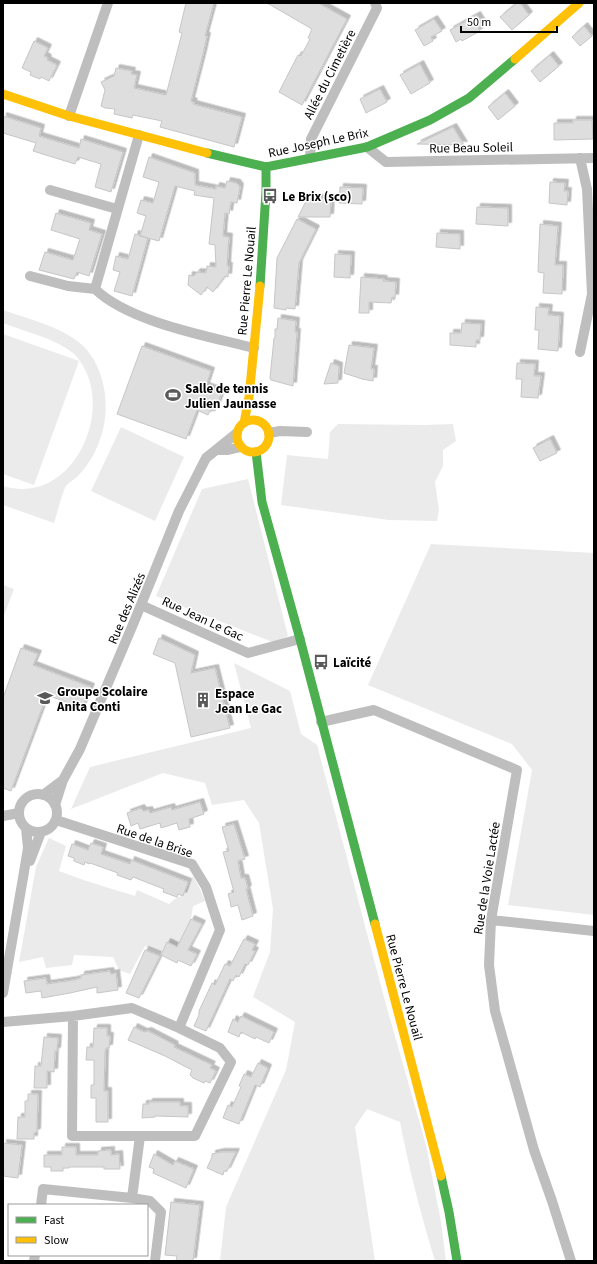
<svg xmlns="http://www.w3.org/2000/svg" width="597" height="1264" font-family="'Source Sans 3',sans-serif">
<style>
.green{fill:#ebebeb}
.building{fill:#dedede;stroke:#c6c6c6;filter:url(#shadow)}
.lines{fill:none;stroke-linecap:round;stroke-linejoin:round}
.street{stroke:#bebebe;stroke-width:10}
.fast{stroke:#4caf50;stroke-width:9}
.slow{stroke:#ffc107;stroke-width:9}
.labels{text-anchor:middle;stroke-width:3;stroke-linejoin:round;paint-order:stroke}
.street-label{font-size:13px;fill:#000;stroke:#fff}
.poi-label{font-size:13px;font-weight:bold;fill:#000;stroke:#fff;text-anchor:start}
</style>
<defs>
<filter id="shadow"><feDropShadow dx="3.5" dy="-3.5" stdDeviation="0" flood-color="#0004"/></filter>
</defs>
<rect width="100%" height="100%" fill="#fff"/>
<path class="green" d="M3 310C28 319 60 326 81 344 86 348 91 355 94 360 111 391 109 429 91 459 87 465 83 471 78 476 75 479 69 482 66 486 62 493 57 514 54 523L3 505V486C64 505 106 431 89 379 86 370 80 359 73 353 54 338 26 332 3 323Z
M3 334 79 361 34 485 3 474Z
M338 424 423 425 453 424 456 441 443 450V466L435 482 439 510 437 521 389 520 281 505 287 455 328 459 330 432Z
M121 427 184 457 155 521 91 491Z
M248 479 288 636 275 643 156 596 202 489Z
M431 544 594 553V915L508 905 532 770 512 744 368 685Z
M3 585 14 589 3 618Z
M234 663 290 691 301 734 317 745 385 1001 426 1145 441 1222 446 1261H435C421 1215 409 1169 400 1122L367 1109 355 1127 375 1261H220L226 1207 286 1070 295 1022 253 997 270 952 273 909 259 823 244 800 212 805 205 783 163 773 71 809 90 767 251 728Z
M49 838 66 846 59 871C84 881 110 888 135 896L137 890 169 904 177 897 183 896 193 876 200 889 205 901 193 906 191 919 185 931 183 949 168 942 161 952 145 946 130 974 119 970 113 957 74 955 72 965 46 968 43 957 19 962 36 867Z"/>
<path class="building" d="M186 3H214L205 36H207L203 54 191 101 194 102 193 104 242 117 234 147 160 127 162 121 133 115 132 118 114 114 115 109 105 108 101 106 105 90 101 82 114 76 116 68 132 71 131 74 137 75 134 88 166 95 182 33 179 32Z
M267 3H318L347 19 302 105 279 92 298 55 301 56 310 39 308 38 312 29Z
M517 3H520L529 15 512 30 500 17Z
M477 15 483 25 478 28 480 31 462 41 461 39 456 42 450 30Z
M434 19 442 31 431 37 433 41 424 46 415 30Z
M584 26 592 36 580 46 572 37Z
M34 41 48 48 44 56 48 58 47 60 57 65 49 81 41 77 40 79 30 75 31 72 22 68Z
M550 55 559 66 540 82 531 71Z
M420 64 430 83 411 94 400 75Z
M380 89 387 102 366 113 360 99Z
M505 93 515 106 498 120 488 107Z
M3 116 41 128 39 136 79 148 81 139 123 152 111 192 95 187 101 164 78 157 75 164 33 151 36 143 3 133Z
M573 120H592L593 139 554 140V123H573Z
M453 127 464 145 417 144Z
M149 157 195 173V185L216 189V186L225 188 227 181 237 183 240 187 237 203 231 202 229 214 225 213 223 236 229 237 227 266H229L228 277 225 276 213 292 207 287 201 295 188 285 189 275 194 276 197 272 206 273 207 266 216 267 215 245 209 244 214 198 194 195 195 191 175 186 159 241 140 236 146 216 137 213 141 200 153 203 159 182 143 177Z
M550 182 565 183 564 191H568L567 205 549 203Z
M340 187 363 188 362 204 339 203Z
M317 198H331L330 217H298L305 203Z
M477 207 508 208V226L476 224Z
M56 213 91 223 89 230 102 234 89 276 77 272 74 279 39 270 45 252 73 260 80 239 51 230Z
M297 219 316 229 299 263 295 309 286 308V310L274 308 277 258Z
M540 224 558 226 555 265H563L562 294 543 293 544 273 538 272Z
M437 233 460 234V249L436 247Z
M135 234 148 238 132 296 114 291 120 272 113 270 116 256 128 259Z
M335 254 351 255 350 278 334 277Z
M361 277 384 279 383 281 396 282 395 298 392 297 391 303 369 302V313H359Z
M536 307 549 308 548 315 560 316 558 351 538 349 539 330H535Z
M278 318 296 321 295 332H297L293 386 271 380 270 378 274 338H275V329H277Z
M462 323 481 324 480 340H476V347L450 345V333H461Z
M349 345 374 348 371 369H374L373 381 362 379 344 373Z
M142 346 211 371 206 386 222 392 215 411 210 410 208 415 197 410 186 439 117 414Z
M331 363 339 366 338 383 324 384Z
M517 363 535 364 534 376H541L538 398 521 397 522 379H516Z
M550 439 557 453 540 461 533 448Z
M159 638 195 655 191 673 215 668 230 728 191 737 175 663 153 654Z
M21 648 38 654 33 665 91 687 82 708 47 695 11 791 3 788V698Z
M200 802 204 814 189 819 190 827 179 830 177 823 161 828 160 823 140 829 138 823 131 826 127 813 141 808 143 811 149 810 150 813 171 807 172 810Z
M234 824 245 859 238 861 241 878H245L248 889H246L253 916 242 920 238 905 231 907 230 901 228 894 234 892 223 852 229 851 222 827Z
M91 843 103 847 101 854 130 864 131 860 188 882 183 896 178 894 177 897 163 892 164 889 133 877 131 880 117 875 118 873 90 863 89 864 85 862 84 865 74 861V858L68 856 72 844 88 850Z
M191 919 202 924 188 950 197 954 191 966 178 960 177 963 161 955 167 942 177 947Z
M244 939 255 944 252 950 255 951 248 965 245 964 239 977 236 975 233 981 230 979 206 1031 194 1026 199 1015V1011L212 983 215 985 225 964 230 966Z
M145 950 160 956 139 998 126 993Z
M110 971 111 974 116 973 118 990 97 993V987L70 993 42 998 41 991 26 993 24 981 46 978 47 984 74 980 81 978V975Z
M241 1016 274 1032 269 1043 256 1037 255 1039 241 1032 239 1037 228 1032 233 1019 238 1022Z
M134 1027 144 1032 148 1031 175 1045 174 1047 212 1065 210 1068 216 1071 210 1083 205 1081 204 1083 193 1078 190 1075 192 1070 165 1056 128 1040Z
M94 1028H107V1036H110L109 1048H106L105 1053 104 1091H108V1122H96V1098H91V1085H94V1060H86L87 1047H93Z
M44 1037 58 1038 57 1051H55L54 1072 47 1071V1088H34L35 1066H41Z
M258 1063 268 1068 260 1087 255 1085 239 1124 223 1118 228 1105 232 1107 241 1087 239 1086 244 1074 251 1077Z
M28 1094H38L37 1132 34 1133V1139H17L18 1117H25V1101H28Z
M149 1102H180V1106H188V1117L155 1116V1117L142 1118 143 1104H149Z
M3 1143 22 1145 18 1178 3 1176Z
M62 1147H76V1155H98V1151L111 1150V1155L119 1154 120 1169H104V1167H69V1168H63V1171H51V1167H44V1155H62Z
M221 1152H236L227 1171H224L223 1175 207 1168 212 1157V1154Z
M154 1154 173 1165 175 1161 194 1169 186 1188 153 1173 154 1169 149 1167Z
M171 1202 200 1205 193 1261H176L177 1256 165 1255Z"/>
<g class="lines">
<path class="street" d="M69 116 108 3
M139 135 95 289C129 322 207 336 254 348
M367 147 386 162 594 158
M310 158 311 139 377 8 375 3
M580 158 587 189 592 294 580 352
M50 190 117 209
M30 276 68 286 95 289
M269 433 280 431 307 432
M218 450H228L241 447
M141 605 248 653 300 639
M321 722 374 710 517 770 491 920 489 965 495 1011 534 1150 552 1201 571 1261
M19 813a19 19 0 1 1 38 0a19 19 0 1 1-38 0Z
M43 795 63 780
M55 805 63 780 80 749 134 622 179 511 206 458 237 433
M3 816 19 813
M56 820 192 864 206 887 220 930 179 1028
M30 861 41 832
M491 920 594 931
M3 993 23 878 28 848 26 828
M3 1022 73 1016 132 1008 179 1028 220 1048 231 1062 195 1136H72L73 1016
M140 1136 132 1198 150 1201 161 1212 155 1261
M41 1205 43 1189 132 1198
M34 1261 35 1255"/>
<path class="fast" d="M207 153 266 167 367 147 430 120 469 98 515 59
M260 286 266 192V167
M256 452 262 502 300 639 375 924
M441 1176 449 1212 457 1261"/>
<path class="slow" d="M515 59 579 3
M3 94 69 116 207 153
M237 436a16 16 0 1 1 32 0a16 16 0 1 1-32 0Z
M244 423 249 397 260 286
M375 924 441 1176"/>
</g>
<defs>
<symbol id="bus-bare" viewBox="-9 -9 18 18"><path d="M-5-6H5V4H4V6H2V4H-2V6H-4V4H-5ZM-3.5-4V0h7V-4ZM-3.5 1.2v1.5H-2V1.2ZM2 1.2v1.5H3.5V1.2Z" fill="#595959" stroke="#fff" stroke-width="2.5" paint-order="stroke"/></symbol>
<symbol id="stadium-bare" viewBox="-9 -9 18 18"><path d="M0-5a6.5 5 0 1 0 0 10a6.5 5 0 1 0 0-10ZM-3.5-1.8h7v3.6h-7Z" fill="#595959" stroke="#fff" stroke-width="2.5" paint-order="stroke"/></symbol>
<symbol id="school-bare" viewBox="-9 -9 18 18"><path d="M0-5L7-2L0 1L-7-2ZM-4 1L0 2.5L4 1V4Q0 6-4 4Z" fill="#595959" stroke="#fff" stroke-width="2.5" paint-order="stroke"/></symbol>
<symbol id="building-bare" viewBox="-9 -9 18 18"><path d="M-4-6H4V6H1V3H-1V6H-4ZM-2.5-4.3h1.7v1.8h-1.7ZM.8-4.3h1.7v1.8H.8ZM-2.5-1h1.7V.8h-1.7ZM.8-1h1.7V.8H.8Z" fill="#595959" stroke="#fff" stroke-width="2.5" paint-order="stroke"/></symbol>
</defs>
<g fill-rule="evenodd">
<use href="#bus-bare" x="259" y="185" width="22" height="22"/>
<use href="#stadium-bare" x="162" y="384" width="22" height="22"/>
<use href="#bus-bare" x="310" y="651" width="22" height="22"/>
<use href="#school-bare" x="34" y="687" width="22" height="22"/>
<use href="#building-bare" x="192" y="689" width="22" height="22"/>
</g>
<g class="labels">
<g class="street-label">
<text transform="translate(329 74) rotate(-63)" y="5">Allée du Cimetière</text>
<text transform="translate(318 142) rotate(-12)" y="5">Rue Joseph Le Brix</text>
<text transform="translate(471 147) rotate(-1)" y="5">Rue Beau Soleil</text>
<text transform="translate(246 281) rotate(-85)" y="5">Rue Pierre Le Nouail</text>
<text transform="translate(126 608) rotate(-67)" y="5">Rue des Alizés</text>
<text transform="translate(203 618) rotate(25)" y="5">Rue Jean Le Gac</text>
<text transform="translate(155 840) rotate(19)" y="5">Rue de la Brise</text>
<text transform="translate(486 878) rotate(-81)" y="5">Rue de la Voie Lactée</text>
<text transform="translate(405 987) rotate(75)" y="5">Rue Pierre Le Nouail</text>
</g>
<g class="poi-label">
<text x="282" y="201">Le Brix (sco)</text>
<text x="185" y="393">Salle de tennis<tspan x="185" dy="15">Julien Jaunasse</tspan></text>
<text x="333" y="667">Laïcité</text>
<text x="57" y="696">Groupe Scolaire<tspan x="57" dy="15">Anita Conti</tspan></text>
<text x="215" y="698">Espace<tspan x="215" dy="15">Jean Le Gac</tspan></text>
</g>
</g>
<rect width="597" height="1264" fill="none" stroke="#000000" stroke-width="8"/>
<rect x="8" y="1204" width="140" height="52" fill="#ffffff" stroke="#999999"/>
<rect x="16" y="1217" width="20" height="6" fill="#4caf50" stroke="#999999"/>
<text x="44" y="1224" font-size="12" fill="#000000">Fast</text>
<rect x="16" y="1237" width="20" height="6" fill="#ffc107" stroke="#999999"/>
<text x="44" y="1244" font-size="12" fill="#000000">Slow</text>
<path d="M461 26v6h96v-6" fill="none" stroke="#000000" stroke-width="2"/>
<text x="467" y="26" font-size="12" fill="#000000" stroke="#ffffff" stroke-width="3" paint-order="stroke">50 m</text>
</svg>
